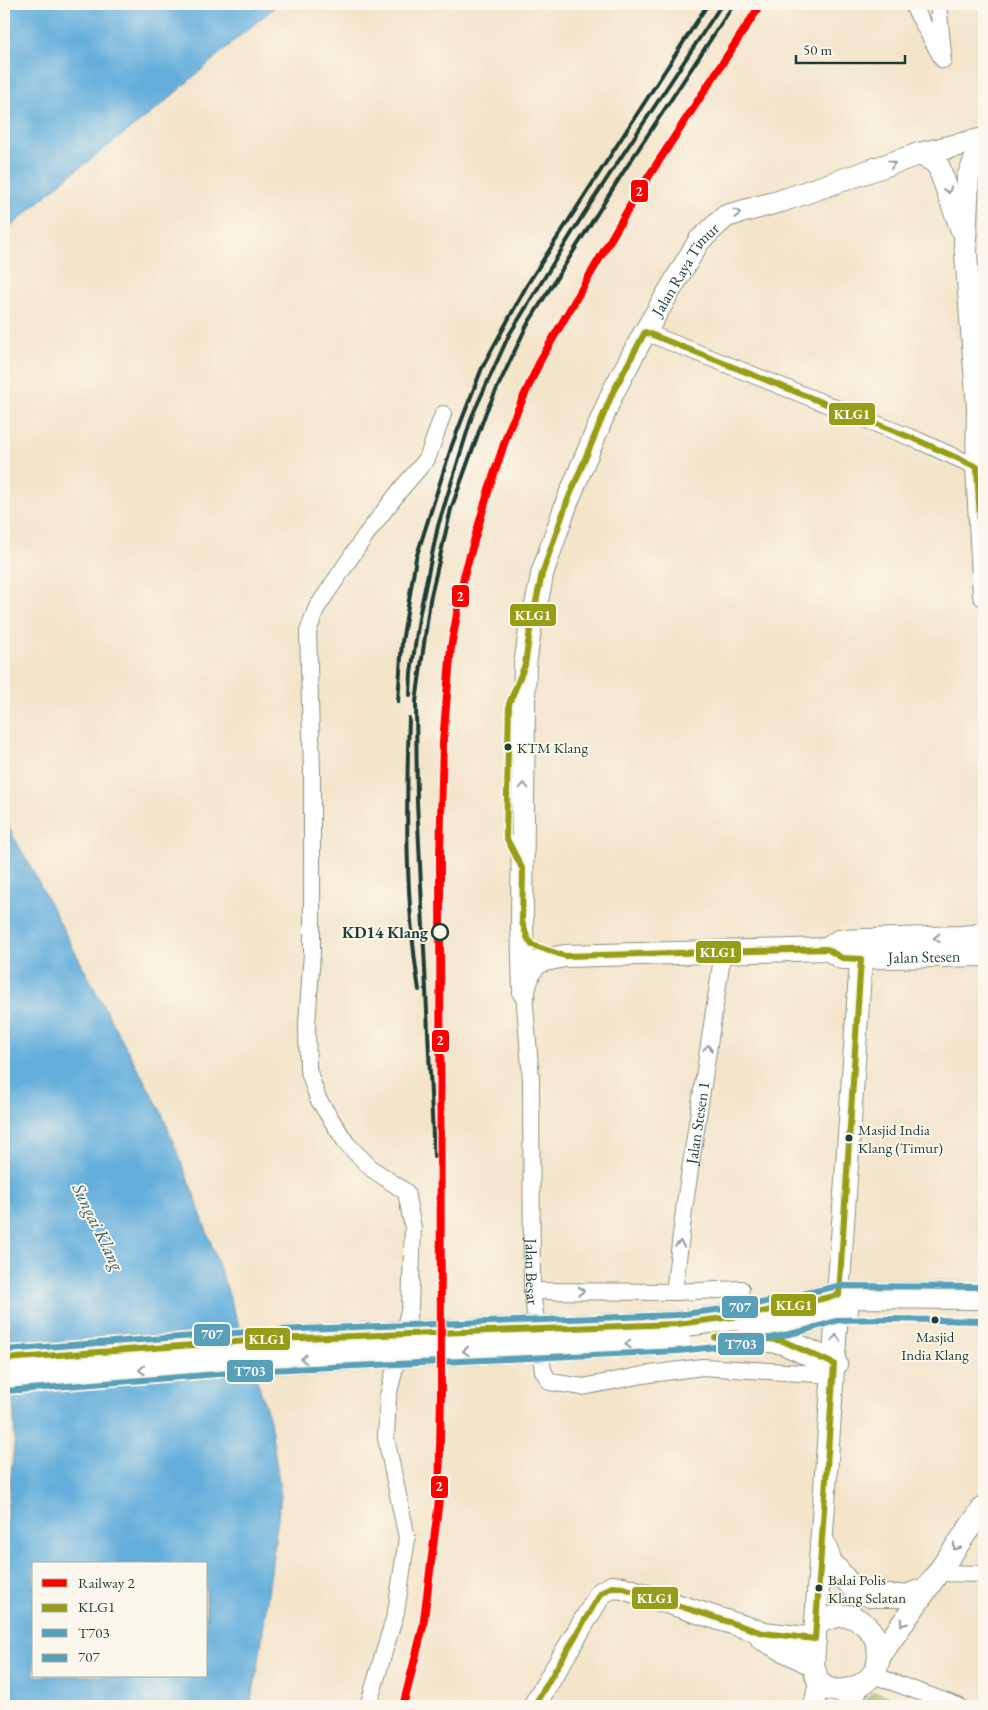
<svg xmlns="http://www.w3.org/2000/svg" width="988" height="1710" font-family="'EB Garamond',serif">
<style>
.green{fill:#a2c670;stroke:#608252}
.water{fill:#63aedc;stroke:#417688;fill-rule:evenodd}
.lines{fill:none;stroke-linecap:round;stroke-linejoin:round}
.minor-casing{stroke:#8a907f;stroke-width:18}
.tertiary-casing{stroke:#8a907f;stroke-width:22}
.secondary-casing{stroke:#8a907f;stroke-width:24}
.trunk-casing{stroke:#8a907f;stroke-width:28}
.minor{stroke:#fff;stroke-width:16}
.tertiary{stroke:#fff;stroke-width:20}
.secondary{stroke:#fff;stroke-width:22}
.trunk{stroke:#fff;stroke-width:26}
.rail{stroke:#1f3d34;stroke-width:4}
.trunk-bridge-casing{stroke:#8a907f;stroke-width:28;stroke-linecap:butt}
.trunk-bridge{stroke:#fff;stroke-width:26}
.bus-1-casing{stroke:#fbf7ec;stroke-width:10}
.bus-2-casing{stroke:#fbf7ec;stroke-width:10}
.bus-3-casing{stroke:#fbf7ec;stroke-width:10}
.bus-1{stroke:#969e17;stroke-width:6}
.bus-2{stroke:#58a0b9;stroke-width:6}
.bus-3{stroke:#58a0b9;stroke-width:6}
.rail-1-casing{stroke:#fbf7ec;stroke-width:11}
.rail-1{stroke:#f00;stroke-width:8}
.oneway{stroke:#8f9e9a}
.bus-dot{fill:#1f3d34;stroke:#fbf7ec;stroke-width:2}
.stop-dot{fill:#fbf7ec;stroke:#1f3d34;stroke-width:2.5}
.labels{text-anchor:middle;stroke-width:4;stroke-linejoin:round;paint-order:stroke}
.bus-label{font-size:15px;fill:#1f3d34;stroke:#fbf7ec;text-anchor:start}
.street-label{font-size:16px;fill:#1f3d34;stroke:#fbf7ec}
.stop-label{font-size:16px;font-weight:bold;fill:#1f3d34;stroke:#fbf7ec;text-anchor:end}
.water-label{font-size:18px;font-style:italic;fill:#335f66;stroke:#fbf7ec}
.line-badge{stroke:#fbf7ec;stroke-width:2}
.badge-label{font-size:14px;text-anchor:middle;font-weight:bold;fill:#fff}
</style>
<rect width="100%" height="100%" fill="#fbf7ec"/>
<filter id="ink" filterUnits="userSpaceOnUse"><feTurbulence type="fractalNoise" baseFrequency=".02" numOctaves="2"/><feDisplacementMap in="SourceGraphic" scale="10" xChannelSelector="R" yChannelSelector="G"/><feConvolveMatrix kernelMatrix="1 2 1 2 8 2 1 2 1" color-interpolation-filters="sRGB"/></filter>
<filter id="wash" filterUnits="userSpaceOnUse"><feTurbulence type="fractalNoise" baseFrequency=".0096" numOctaves="4" result="noise"/><feDisplacementMap in="SourceGraphic" scale="20" xChannelSelector="R" yChannelSelector="G"/><feGaussianBlur stdDeviation="1.12" result="paint"/><feColorMatrix in="noise" values="0 0 0 0 0 0 0 0 0 0 0 0 0 0 0 0 0 1.4 0 .05"/><feComposite in="paint" operator="in"/></filter>
<g filter="url(#wash)">
<rect width="100%" height="100%" fill="#f4e4ca"/>
<path class="green" d="M874 1692 920 1705V1706H861Z"/>
<path class="water" d="M4 4H279L242 34 158 108 65 179 4 233Z
M4 820 28 862 113 1024 161 1111 194 1195 226 1286 270 1420 281 1496 258 1668 250 1706H4V1543L15 1436 8 1298 4 1274ZM34 1564H206V1676H34Z"/>
</g>
<g filter="url(#ink)">
<g class="lines">
<defs>
<g id="minor">
<path d="M912 4 943 60"/>
<path d="M938 4 943 53"/>
<path d="M645 332 917 440 977 467"/>
<path id="s1" d="M524 993 531 1079 532 1291 543 1371 550 1382 583 1387 643 1375 702 1367 834 1375"/>
<path d="M532 1291 674 1292 741 1289"/>
<path id="s2" d="M674 1292 685 1203 723 952"/>
<path d="M938 1573 984 1574"/>
<path d="M873 1675 958 1706"/>
<path d="M368 1706 396 1612 407 1538 386 1438 388 1396 410 1307 413 1228 406 1192 372 1169 347 1144 318 1099 308 1069 307 1024 312 953V770L308 632 316 609 365 536 401 489 427 459 443 414"/>
</g>
<path id="tertiary" d="M814 1706 819 1682
M847 1706 861 1684"/>
<g id="secondary">
<path d="M984 153 975 160 968 178 965 241 978 408 977 467 984 595"/>
<path d="M919 154 930 159 938 165 961 228"/>
<path d="M827 949 839 941 960 937 975 936 984 932"/>
<path id="s3" d="M525 987C532 959 538 961 565 956L827 949 842 958 984 955"/>
<path id="s4" d="M524 993 522 922 524 700 525 665 530 630 540 587 542 574 567 502 613 392 645 332 699 241 726 216 781 201 919 154 984 139"/>
<path d="M823 1541 831 1562 853 1588 870 1596H906L927 1588"/>
<path d="M817 1623C836 1615 849 1610 866 1626 879 1637 884 1661 872 1675 862 1689 833 1697 820 1683 816 1679 815 1670 813 1665L861 959"/>
<path d="M762 1639 813 1665"/>
<path d="M879 1657 984 1507"/>
<path d="M534 1706 601 1593 612 1587 623 1588 763 1633 815 1639"/>
</g>
<path id="trunk" d="M677 1324 748 1315 839 1295 984 1296
M752 1332 801 1322 838 1311H845
M755 1337 783 1341 834 1364"/>
</defs>
<use href="#minor" class="minor-casing"/>
<use href="#tertiary" class="tertiary-casing"/>
<use href="#secondary" class="secondary-casing"/>
<use href="#trunk" class="trunk-casing"/>
<use href="#minor" class="minor"/>
<use href="#tertiary" class="tertiary"/>
<use href="#secondary" class="secondary"/>
<use href="#trunk" class="trunk"/>
<path class="rail" d="M410 695 411 673 420 612 438 526 472 416 509 335 583 215 722 4
M398 702 402 642 416 558 452 445 482 368 527 285 708 4
M409 718C406 808 405 900 419 990
M434 1157 417 802 416 702 430 600 451 509 486 412 527 325 624 171 734 4"/>
<defs>
<path id="trunk-bridge" d="M4 1359 274 1339 677 1324
M4 1382 267 1361 677 1342"/>
</defs>
<use href="#trunk-bridge" class="trunk-bridge-casing"/>
<use href="#trunk-bridge" class="trunk-bridge"/>
<defs>
<path id="bus-1" d="M4 1359 274 1339 677 1324 748 1315 839 1295 861 959 842 958 827 949 565 956 532 945 528 939 522 922 523 870 506 837 509 704 525 665 530 630 542 574 567 502 613 392 645 332 917 440 977 467 984 595
M534 1706 601 1593 612 1587 623 1588 763 1633 815 1639 834 1364 783 1341 741 1335 715 1338"/>
<path id="bus-2" d="M5 1391 268 1370 678 1351 743 1344 803 1331 839 1320 888 1319 984 1321"/>
<path id="bus-3" d="M4 1350 274 1330 676 1315 747 1306 838 1286 984 1287"/>
</defs>
<use href="#bus-1" class="bus-1-casing"/>
<use href="#bus-2" class="bus-2-casing"/>
<use href="#bus-3" class="bus-3-casing"/>
<use href="#bus-1" class="bus-1"/>
<use href="#bus-2" class="bus-2"/>
<use href="#bus-3" class="bus-3"/>
<defs>
<path id="rail-1" d="M403 1706 423 1627 439 1500 441 1392 440 855 443 742 451 647 464 576 489 489 509 429 541 359 636 196 761 4"/>
</defs>
<use href="#rail-1" class="rail-1-casing"/>
<use href="#rail-1" class="rail-1"/>
</g>
<defs><path id="oneway-chevron" d="M-2-3.5L2.5 0L-2 3.5" fill="none" stroke-width="1.6" stroke-linecap="round" stroke-linejoin="round" transform="scale(1.25)"/></defs>
<g class="oneway">
<use href="#oneway-chevron" transform="translate(892 164) rotate(-19)"/>
<use href="#oneway-chevron" transform="translate(948 190) rotate(71)"/>
<use href="#oneway-chevron" transform="translate(737 213) rotate(-15)"/>
<use href="#oneway-chevron" transform="translate(524 786) rotate(-90)"/>
<use href="#oneway-chevron" transform="translate(937 938) rotate(178)"/>
<use href="#oneway-chevron" transform="translate(708 1048) rotate(-82)"/>
<use href="#oneway-chevron" transform="translate(680 1244) rotate(-83)"/>
<use href="#oneway-chevron" transform="translate(581 1291)"/>
<use href="#oneway-chevron" transform="translate(836 1338) rotate(-86)"/>
<use href="#oneway-chevron" transform="translate(628 1344) rotate(178)"/>
<use href="#oneway-chevron" transform="translate(466 1351) rotate(178)"/>
<use href="#oneway-chevron" transform="translate(304 1359) rotate(177)"/>
<use href="#oneway-chevron" transform="translate(142 1370) rotate(176)"/>
<use href="#oneway-chevron" transform="translate(956 1547) rotate(125)"/>
<use href="#oneway-chevron" transform="translate(903 1623) rotate(125)"/>
</g>
</g>
<g class="bus-dot">
<circle cx="508" cy="747" r="4.5"/>
<circle cx="849" cy="1138" r="4.5"/>
<circle cx="935" cy="1320" r="4.5"/>
<circle cx="819" cy="1588" r="4.5"/>
</g>
<circle class="stop-dot" cx="440" cy="932" r="8"/>
<g class="labels">
<g class="bus-label">
<text x="517" y="753">KTM Klang</text>
<text x="858" y="1135">Masjid India<tspan x="858" dy="18">Klang (Timur)</tspan></text>
<text x="935" y="1342" text-anchor="middle">Masjid<tspan x="935" dy="18">India Klang</tspan></text>
<text x="828" y="1585">Balai Polis<tspan x="828" dy="18">Klang Selatan</tspan></text>
</g>
<g class="street-label">
<text dy="6" stroke="none"><textPath href="#s4" startOffset="759">Jalan Raya Timur</textPath></text>
<text dy="6" stroke="none"><textPath href="#s3" startOffset="418">Jalan Stesen</textPath></text>
<text dy="6" stroke="none"><textPath href="#s2" startOffset="171">Jalan Stesen 1</textPath></text>
<text dy="6" stroke="none"><textPath href="#s1" startOffset="279">Jalan Besar</textPath></text>
</g>
<g class="stop-label">
<text x="428" y="938">KD14 Klang</text>
</g>
<g class="water-label">
<text transform="translate(98 1227) rotate(64)" y="6">Sungai Klang</text>
</g>
</g>
<g class="line-badge">
<rect x="630" y="179" width="19" height="24" rx="5" fill="#f00"/>
<rect x="828" y="402" width="48" height="24" rx="5" fill="#969e17"/>
<rect x="451" y="584" width="19" height="24" rx="5" fill="#f00"/>
<rect x="509" y="603" width="48" height="24" rx="5" fill="#969e17"/>
<rect x="695" y="940" width="47" height="24" rx="5" fill="#969e17"/>
<rect x="431" y="1029" width="19" height="24" rx="5" fill="#f00"/>
<rect x="770" y="1293" width="47" height="24" rx="5" fill="#969e17"/>
<rect x="721" y="1295" width="38" height="24" rx="5" fill="#58a0b9"/>
<rect x="193" y="1323" width="38" height="24" rx="5" fill="#58a0b9"/>
<rect x="244" y="1327" width="47" height="24" rx="5" fill="#969e17"/>
<rect x="717" y="1332" width="48" height="24" rx="5" fill="#58a0b9"/>
<rect x="226" y="1359" width="48" height="24" rx="5" fill="#58a0b9"/>
<rect x="430" y="1475" width="19" height="24" rx="5" fill="#f00"/>
<rect x="631" y="1586" width="48" height="24" rx="5" fill="#969e17"/>
</g>
<g class="badge-label">
<text x="639" y="196">2</text>
<text x="852" y="419">KLG1</text>
<text x="460" y="601">2</text>
<text x="533" y="620">KLG1</text>
<text x="718" y="957">KLG1</text>
<text x="440" y="1045">2</text>
<text x="794" y="1310">KLG1</text>
<text x="740" y="1312">707</text>
<text x="212" y="1339">707</text>
<text x="267" y="1344">KLG1</text>
<text x="741" y="1349">T703</text>
<text x="250" y="1376">T703</text>
<text x="439" y="1491">2</text>
<text x="655" y="1603">KLG1</text>
</g>
<rect width="988" height="1710" fill="none" stroke="#fbf7ec" stroke-width="20"/>
<rect x="32" y="1562" width="175" height="115" fill="#fbf7ec" stroke="#a3ada2"/>
<rect x="42" y="1579" width="25" height="8" fill="#ff0000" stroke="#a3ada2"/>
<text x="78" y="1588" font-size="15" fill="#1f3d34">Railway 2</text>
<rect x="42" y="1604" width="25" height="8" fill="#969e17" stroke="#a3ada2"/>
<text x="78" y="1612" font-size="15" fill="#1f3d34">KLG1</text>
<rect x="42" y="1629" width="25" height="8" fill="#58a0b9" stroke="#a3ada2"/>
<text x="78" y="1638" font-size="15" fill="#1f3d34">T703</text>
<rect x="42" y="1654" width="25" height="8" fill="#58a0b9" stroke="#a3ada2"/>
<text x="78" y="1662" font-size="15" fill="#1f3d34">707</text>
<path d="M796 55v8h109v-8" fill="none" stroke="#1f3d34" stroke-width="2.5"/>
<text x="803" y="55" font-size="15" fill="#1f3d34" stroke="#fbf7ec" stroke-width="4" paint-order="stroke">50 m</text>
</svg>
